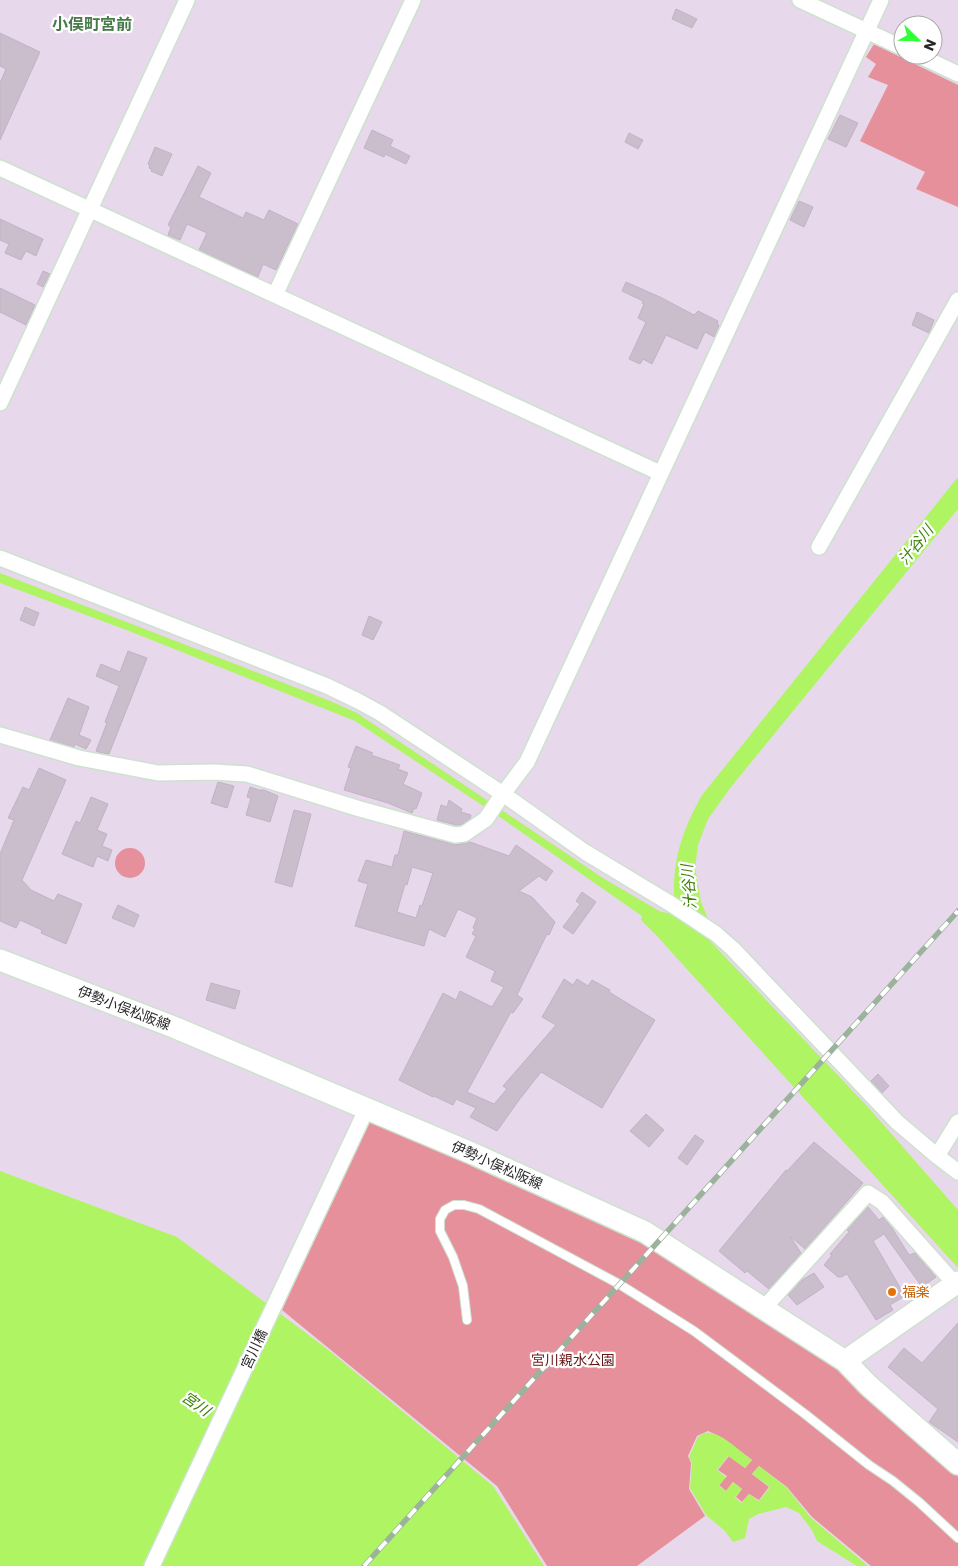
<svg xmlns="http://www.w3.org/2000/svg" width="958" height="1566" font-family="Poppins,'Noto Sans JP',sans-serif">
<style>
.green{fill:#e6909b}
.water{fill:#aff563}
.building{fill:#cabdcc;stroke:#c3b2c6;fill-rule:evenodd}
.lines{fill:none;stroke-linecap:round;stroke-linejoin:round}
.lane-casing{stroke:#cde2ce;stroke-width:10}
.street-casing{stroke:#cde2ce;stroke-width:18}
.secondary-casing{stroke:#cde2ce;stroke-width:24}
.lane{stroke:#fff;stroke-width:8}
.street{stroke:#fff;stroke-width:15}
.secondary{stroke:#fff;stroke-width:21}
.rail-casing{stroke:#9bb39c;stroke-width:5.5}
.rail{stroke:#fff;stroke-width:4;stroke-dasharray:11;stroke-linecap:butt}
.food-dot{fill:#e8710a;stroke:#fff;stroke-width:2}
.labels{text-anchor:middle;stroke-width:4.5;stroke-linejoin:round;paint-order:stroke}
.street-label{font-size:14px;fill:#282828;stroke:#fff}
.food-label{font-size:14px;fill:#c56008;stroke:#fff;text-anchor:start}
.park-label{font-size:14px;fill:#671615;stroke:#fff}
.water-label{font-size:15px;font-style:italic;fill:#3e8208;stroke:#fff}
.quarter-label{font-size:16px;font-weight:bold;fill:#467a48;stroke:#fff}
</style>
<rect width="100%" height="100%" fill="#e7d8eb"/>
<path class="green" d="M874 44 958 85V207L916 189 925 172 860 141 888 85 868 77 876 64 866 57Z
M115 863a15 15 0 1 1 30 0a15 15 0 1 1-30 0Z
M370 1111 659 1240 764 1308 958 1465V1566H871L812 1517 787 1487 759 1466 752 1474 769 1487 759 1500 749 1494 742 1502 736 1497 742 1489 733 1482 726 1491 719 1485 727 1476 718 1470 729 1456 745 1468 752 1460 723 1438 708 1431 697 1436 688 1456 691 1463 689 1489 705 1516 637 1566H547L497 1486 282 1310Z"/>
<path class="water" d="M958 477V509L731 787 708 819 698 845 695 868 701 902 707 916 709 940 868 1107 958 1210V1268L656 935 641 920 642 916 497 815 355 721 129 631 0 583V573L328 700 357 713 603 878 661 912 676 914C676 908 674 901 674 895 673 857 684 827 702 795Z
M0 1171 177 1237 326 1348 493 1486 544 1566H0Z
M704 1433C720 1430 739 1451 752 1460L745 1468 728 1456 717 1470 726 1477 719 1486 726 1491 733 1482 742 1489 735 1497 741 1503 749 1494 759 1501 770 1487 752 1474 759 1466 786 1487 811 1518 868 1566H857L817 1541 812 1530 799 1513 786 1507 758 1514 749 1519 745 1538 733 1542 725 1531 706 1515 690 1488 692 1463 689 1457 698 1437Z"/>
<path class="building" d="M676 9 697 19 692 28 672 19Z
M0 33 40 52 0 140V83L6 69 0 66Z
M840 115 858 123 846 147 828 139Z
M372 130 393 140 390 146 410 156 406 164 385 154 384 157 364 148Z
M629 133 643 140 638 149 625 142Z
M155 147 172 154 162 176 151 171 152 169 149 168 150 165 148 164Z
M198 166 211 173 199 197 243 218 246 212 264 220 269 210 298 224 276 270 263 264 258 277 199 250 207 233 187 224 180 240 168 235 171 227 168 225Z
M799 201 813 207 804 227 790 220Z
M0 219 43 239 36 256 26 251 21 260 5 253 9 244 0 240Z
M43 271 50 274 43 287 37 284Z
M626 282 662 298 694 315 698 311 718 321 717 324 719 325 714 337 705 332 697 349 666 335 652 364 643 359 640 364 629 359 646 322 638 318 644 304 642 303 643 301 622 291Z
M0 288 35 305 26 325 0 312Z
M917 312 934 320 929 333 912 325Z
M25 607 39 613 34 626 20 620Z
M369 616 382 622 373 640 362 635Z
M128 651 147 658 109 754 98 752 96 751 107 723 105 722 119 686 96 676 101 664 120 672Z
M68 698 89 707 79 735 91 740 86 749 75 744 74 747 50 740Z
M356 746 373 753 371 755 400 765 398 769 408 773 403 784 422 793 416 809 414 808 412 813 388 803 344 790 351 768 348 767Z
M39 768 66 780 22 880 31 890 54 901 58 894 82 904 66 944 41 933 42 930 20 920 16 928 0 921V854L14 820 8 818 23 787 29 790Z
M218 782 234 786 227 808 211 803Z
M250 787 259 790H264L278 796 270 822 246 815 251 798 247 797Z
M91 797 108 804 97 830 107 834 102 846 112 850 108 861 97 856 93 867 62 854 76 821 80 823Z
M449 800 462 809 461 812 471 815 470 819 461 825H456L437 820 441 805 447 807Z
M294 810 311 814 292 887 275 882Z
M404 831 456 845 470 842 509 856 516 845 553 871 546 881 539 876 519 891 532 897 555 922 549 935 547 934 517 995 523 999 513 1013 511 1012 467 1092 494 1104 507 1089 503 1086 556 1025 542 1017 564 979 573 985 577 979 588 986 592 980 610 990 609 992 655 1020 602 1108 541 1072 519 1100 497 1131 470 1117 476 1108 456 1099 453 1105 434 1096 433 1097 399 1080 443 993 456 1000 460 991 492 1007 504 987 491 981 495 971 466 957 476 936 472 934 475 929 473 928 477 918 458 909 445 937 429 929 424 946 355 926 368 884 358 881 366 860 392 867 395 855H398ZM412 867 433 873 422 906 420 905 416 918 397 912 405 884 407 885Z
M582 892 596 902 573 934 563 927 580 904 576 901Z
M118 905 139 915 134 927 112 918Z
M211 983 240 991 235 1009 206 1000Z
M878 1074 889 1086 882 1093 871 1081Z
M646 1114 664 1130 649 1147 630 1131Z
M695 1135 704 1141 687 1165 678 1158Z
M814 1142 863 1183 805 1249 790 1236 801 1253 769 1289 747 1271 745 1273 719 1251 786 1170 787 1171Z
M868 1207 879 1220 883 1217 892 1228 909 1255 915 1253 936 1277 922 1287 884 1234 873 1241 905 1296 890 1305 893 1310 876 1320 847 1274 841 1277H838L824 1265 832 1255 830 1254 849 1232 847 1230Z
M814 1273 824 1287 797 1305 788 1295 802 1280Z
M958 1323V1442L929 1422 938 1409 888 1367 904 1348 922 1363Z"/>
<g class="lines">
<defs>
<path id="lane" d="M467 1320 463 1286 453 1257 440 1231V1219L445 1210 454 1205H464L479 1209 619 1284 694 1331 805 1414 869 1465 893 1481 919 1502 958 1538"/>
<path id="street" d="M800 0 903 48
M918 55 958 74
M0 168 660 473
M275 295 413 0
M0 403 187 0
M819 547 958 300
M0 558 327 686 358 701 380 713 503 794 585 852 671 904 716 934 733 949 897 1122 937 1156 958 1172
M0 735 79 758 158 773 214 772 247 774 360 809 455 835 464 834 486 819 500 798 527 762 881 0
M937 1156 958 1122
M764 1308 868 1193 882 1202 955 1284
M152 1566 366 1110"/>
<path id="secondary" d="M0 960 176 1028 476 1155 645 1232 845 1361 958 1282
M845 1361 868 1385 958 1464"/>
</defs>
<use href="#lane" class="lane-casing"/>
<use href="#street" class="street-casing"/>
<use href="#secondary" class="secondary-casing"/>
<use href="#lane" class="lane"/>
<use href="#street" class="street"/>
<use href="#secondary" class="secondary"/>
<defs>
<path id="rail" d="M364 1566 958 911"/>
</defs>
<use href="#rail" class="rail-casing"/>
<use href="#rail" class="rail"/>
</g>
<circle class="food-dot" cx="892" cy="1292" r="5"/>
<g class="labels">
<g class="street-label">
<text transform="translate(124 1008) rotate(21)" y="5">伊勢小俣松阪線</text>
<text transform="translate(497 1165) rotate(24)" y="5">伊勢小俣松阪線</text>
<text transform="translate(254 1349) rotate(-65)" y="5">宮川橋</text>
</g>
<g class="food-label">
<text x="902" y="1297">福楽</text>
</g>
<g class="park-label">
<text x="573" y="1365">宮川親水公園</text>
</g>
<g class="water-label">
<text transform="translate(916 545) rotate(-51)" y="5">汁谷川</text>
<text transform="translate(689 887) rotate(-95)" y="5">汁谷川</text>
<text transform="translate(196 1404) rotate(35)" y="5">宮川</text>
</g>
<g class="quarter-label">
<text x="92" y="30">小俣町宮前</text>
</g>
</g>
<g transform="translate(918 40) rotate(113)"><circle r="24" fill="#ffffff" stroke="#a9a9a9"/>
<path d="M0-4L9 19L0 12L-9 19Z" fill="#31ff37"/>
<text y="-8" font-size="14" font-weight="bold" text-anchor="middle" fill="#282828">N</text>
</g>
</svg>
